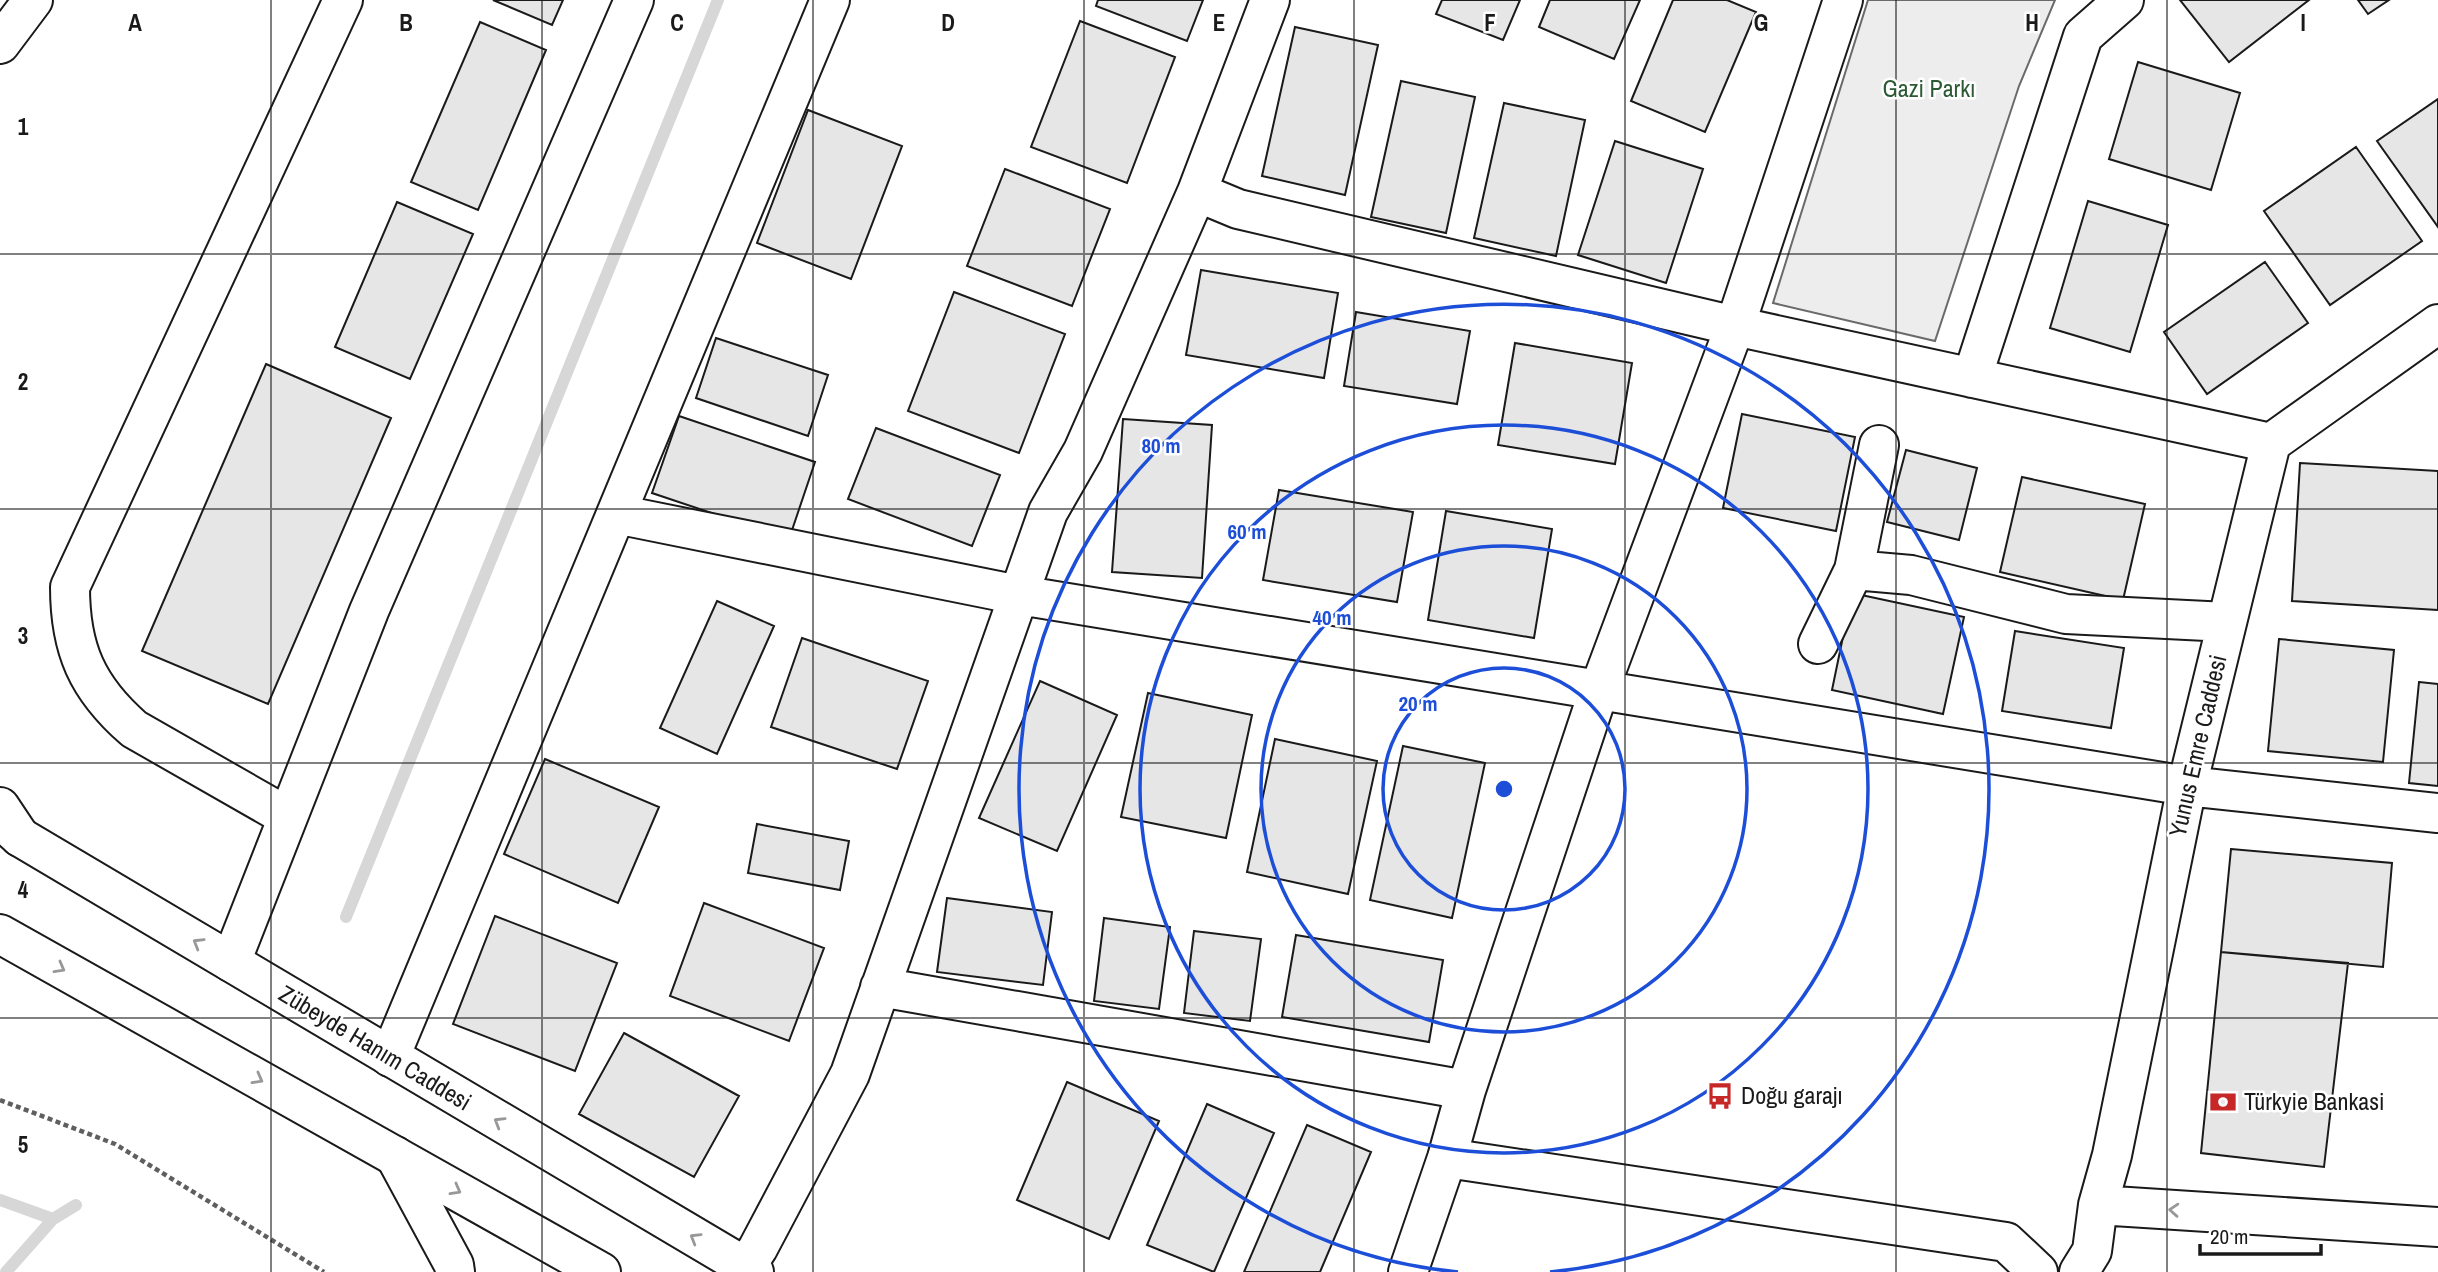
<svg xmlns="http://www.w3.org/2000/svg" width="2438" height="1272" font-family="'Archivo Narrow',sans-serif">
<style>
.built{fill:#ededed;stroke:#6a6a6a;stroke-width:2}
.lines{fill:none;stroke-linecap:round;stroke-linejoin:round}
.stream{stroke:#d7d7d7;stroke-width:12}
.building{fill:#e6e6e6;stroke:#1a1a1a;stroke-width:2}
.minor-casing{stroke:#1a1a1a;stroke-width:42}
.major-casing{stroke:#1a1a1a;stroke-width:42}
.highway-casing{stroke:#1a1a1a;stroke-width:42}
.path{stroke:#5f5f5f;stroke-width:4.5;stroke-dasharray:5 3.5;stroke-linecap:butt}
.minor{stroke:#fff;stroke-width:38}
.major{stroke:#fff;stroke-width:38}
.highway{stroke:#fff;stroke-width:38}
.oneway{stroke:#989898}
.grid{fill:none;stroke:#1a1a1a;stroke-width:2;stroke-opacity:0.55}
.ring{fill:none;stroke:#1d4ed8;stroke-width:3.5}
.labels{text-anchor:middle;stroke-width:5;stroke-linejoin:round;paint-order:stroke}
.park-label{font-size:24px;fill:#2b5a34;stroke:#fff}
.street-label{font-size:24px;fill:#1a1a1a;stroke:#fff}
.poi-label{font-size:24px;fill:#1a1a1a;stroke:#fff;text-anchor:start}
.grid-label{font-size:23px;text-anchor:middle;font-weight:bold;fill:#1a1a1a;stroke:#fff;stroke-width:5;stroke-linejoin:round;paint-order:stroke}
.centre{fill:#1d4ed8;stroke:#fff;stroke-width:3.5}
.ring-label{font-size:21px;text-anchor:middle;font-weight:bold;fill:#1d4ed8;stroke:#fff;stroke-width:5;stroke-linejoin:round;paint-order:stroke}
</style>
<rect width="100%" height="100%" fill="#fff"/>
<path class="built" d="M1868 0H2055L2019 86 1935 341 1773 303Z"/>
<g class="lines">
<path class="stream" d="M346 917 718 0
M0 1200 53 1219 76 1205
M6 1272 53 1219"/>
</g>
<path class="building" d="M493 0H563L552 25Z
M1098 0H1203L1187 41 1096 6Z
M1442 0H1520L1503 40 1436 14Z
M1550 0H1640L1614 59 1539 27Z
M1673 0H1727L1756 12 1705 132 1631 101Z
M2180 0H2309L2229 62Z
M2358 0H2389L2368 14Z
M1080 21 1175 57 1127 183 1031 147Z
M480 22 546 50 478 210 411 182Z
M1295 27 1378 45 1345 195 1262 176Z
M2138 62 2240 93 2211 190 2109 159Z
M1401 81 1475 97 1446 233 1371 217Z
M2438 99V227L2377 141Z
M1504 103 1585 120 1556 256 1474 238Z
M808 110 902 146 851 279 757 243Z
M1615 141 1703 169 1666 283 1578 255Z
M2356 147 2422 241 2330 305 2264 211Z
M1005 169 1110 209 1072 306 967 266Z
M2088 201 2168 225 2130 352 2050 328Z
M397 202 473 234 410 379 335 347Z
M2265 262 2308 323 2207 394 2164 332Z
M1201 270 1338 293 1324 378 1186 355Z
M954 292 1065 334 1019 453 908 411Z
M1356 312 1470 331 1457 404 1344 386Z
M716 338 828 375 808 436 696 398Z
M1515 343 1632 363 1615 464 1498 445Z
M266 364 391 418 268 704 142 651Z
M1742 414 1855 437 1836 531 1723 508Z
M679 416 815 462 789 539 652 493Z
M1123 419 1212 425 1202 578 1112 572Z
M876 428 1000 475 972 546 848 499Z
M1906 450 1977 468 1959 540 1887 522Z
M2300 463 2438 471V610L2292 601Z
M2022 477 2145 504 2123 600 2000 572Z
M1279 490 1413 512 1397 602 1263 580Z
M1446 511 1552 529 1534 638 1428 620Z
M1852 593 1964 617 1943 714 1832 690Z
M717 601 774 626 717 754 660 728Z
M2015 631 2124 648 2111 728 2002 711Z
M802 638 928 681 897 769 771 727Z
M2279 639 2394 650 2383 762 2268 751Z
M1040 681 1117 715 1057 851 979 818Z
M2419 682 2438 684V786L2409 783Z
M1148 693 1252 715 1226 838 1121 817Z
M1275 739 1377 761 1348 894 1247 872Z
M1403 746 1485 763 1452 918 1370 900Z
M545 759 659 807 618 903 504 854Z
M757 824 849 841 840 890 748 873Z
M2231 849 2392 863 2383 967 2221 952Z
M947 898 1052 912 1043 985 937 972Z
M704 903 824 948 789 1041 670 996Z
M495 916 617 963 575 1071 453 1024Z
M1104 918 1170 927 1159 1009 1094 1001Z
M1194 931 1261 939 1250 1021 1184 1013Z
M1296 935 1443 960 1429 1042 1282 1017Z
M2221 952 2348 963 2324 1167 2201 1153Z
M624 1033 739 1096 694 1177 579 1114Z
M1067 1082 1159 1121 1109 1239 1017 1200Z
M1207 1104 1274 1133 1214 1272 1147 1245Z
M1307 1125 1371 1152 1320 1272H1244Z"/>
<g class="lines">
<defs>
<path id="minor" d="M1197 192 1270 0
M1972 378 2083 36 2124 0
M616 514 1019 595 1599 690 1735 326 1843 0
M1854 570 1879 445
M1818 644 1854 570 1911 575 2066 614 2227 622
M288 817 134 729C87 688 70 649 70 587L343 0
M231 962 369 611 634 0
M880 987 1466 1090
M390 1057 830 0
M395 1156 454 1265 455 1272
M1447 1158 2006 1242 2038 1272
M2098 1205 2438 1227
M745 1268 758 1248 850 1074 1048 512 1083 451 1197 192 1238 209 1735 326 2271 443
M1408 1272 1447 1158 1466 1090 1599 690 2187 786 2438 813
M2079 1272 2092 1251 2098 1205 2112 1155 2187 786 2271 443 2438 324"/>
<path id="major" d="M0 819 20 837 754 1272
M0 934 601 1272"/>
<path id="highway" d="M0 44 33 0
M0 807 20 837"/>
</defs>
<use href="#minor" class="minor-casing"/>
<use href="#major" class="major-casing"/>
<use href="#highway" class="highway-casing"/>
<path class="path" d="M0 1100 115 1144 324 1272"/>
<use href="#minor" class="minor"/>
<use href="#major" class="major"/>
<use href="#highway" class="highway"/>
</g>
<defs><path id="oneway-chevron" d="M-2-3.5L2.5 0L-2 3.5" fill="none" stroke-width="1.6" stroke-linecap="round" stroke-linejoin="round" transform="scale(1.75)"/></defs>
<g class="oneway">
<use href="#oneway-chevron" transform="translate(198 943) rotate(-149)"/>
<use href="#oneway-chevron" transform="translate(60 968) rotate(29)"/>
<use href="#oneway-chevron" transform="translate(258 1079) rotate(29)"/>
<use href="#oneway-chevron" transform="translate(499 1122) rotate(-149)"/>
<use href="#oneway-chevron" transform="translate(456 1190) rotate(29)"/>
<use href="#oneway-chevron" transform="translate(2174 1210) rotate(-176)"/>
<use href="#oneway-chevron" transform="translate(695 1238) rotate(-149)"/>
</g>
<path class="grid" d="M271 0V1272M542 0V1272M813 0V1272M1084 0V1272M1354 0V1272M1625 0V1272M1896 0V1272M2167 0V1272M0 254H2438M0 509H2438M0 763H2438M0 1018H2438"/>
<g class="ring">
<circle cx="1504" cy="789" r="121"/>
<circle cx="1504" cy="789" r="243"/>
<circle cx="1504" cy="789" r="364"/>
<path d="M1458 1272A485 485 0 1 1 1550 1272"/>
</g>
<defs>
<symbol id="bus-bare" viewBox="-9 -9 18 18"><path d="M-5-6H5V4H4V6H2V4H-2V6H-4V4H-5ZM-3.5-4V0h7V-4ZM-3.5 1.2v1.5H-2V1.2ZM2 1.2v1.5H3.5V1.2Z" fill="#c62828" stroke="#fff" stroke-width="2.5" paint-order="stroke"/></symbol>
<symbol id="bank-bare" viewBox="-9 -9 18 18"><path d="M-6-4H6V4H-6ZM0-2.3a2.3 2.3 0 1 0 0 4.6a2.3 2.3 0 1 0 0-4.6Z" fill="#c62828" stroke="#fff" stroke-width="2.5" paint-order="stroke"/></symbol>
</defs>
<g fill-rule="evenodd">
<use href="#bus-bare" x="1701" y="1077" width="38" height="38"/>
<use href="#bank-bare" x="2204" y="1083" width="38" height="38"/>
</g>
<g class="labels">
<g class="park-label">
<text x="1929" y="97">Gazi Parkı</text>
</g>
<g class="street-label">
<text transform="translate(2198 746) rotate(-77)" y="8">Yunus Emre Caddesi</text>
<text transform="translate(375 1048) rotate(31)" y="8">Zübeyde Hanım Caddesi</text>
</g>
<g class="poi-label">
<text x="1741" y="1104">Doğu garajı</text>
<text x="2244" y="1110">Türkyie Bankasi</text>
</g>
</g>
<g class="grid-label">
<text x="135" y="31">A</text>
<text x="406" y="31">B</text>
<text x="677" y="31">C</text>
<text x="948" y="31">D</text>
<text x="1219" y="31">E</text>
<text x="1490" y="31">F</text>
<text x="1761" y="31">G</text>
<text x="2032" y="31">H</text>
<text x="2303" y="31">I</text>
<text x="23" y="135">1</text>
<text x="23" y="390">2</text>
<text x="23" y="644">3</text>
<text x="23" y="898">4</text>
<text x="23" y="1153">5</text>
</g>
<circle cx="1504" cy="789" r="10" class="centre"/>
<g class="ring-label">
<text x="1161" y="453">80 m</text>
<text x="1247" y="539">60 m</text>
<text x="1332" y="625">40 m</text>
<text x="1418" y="711">20 m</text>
</g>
<path d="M2200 1244v10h121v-10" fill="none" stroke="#1a1a1a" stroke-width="3.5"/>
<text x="2210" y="1244" font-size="21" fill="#1a1a1a" stroke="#ffffff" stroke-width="5" paint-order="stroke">20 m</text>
</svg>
